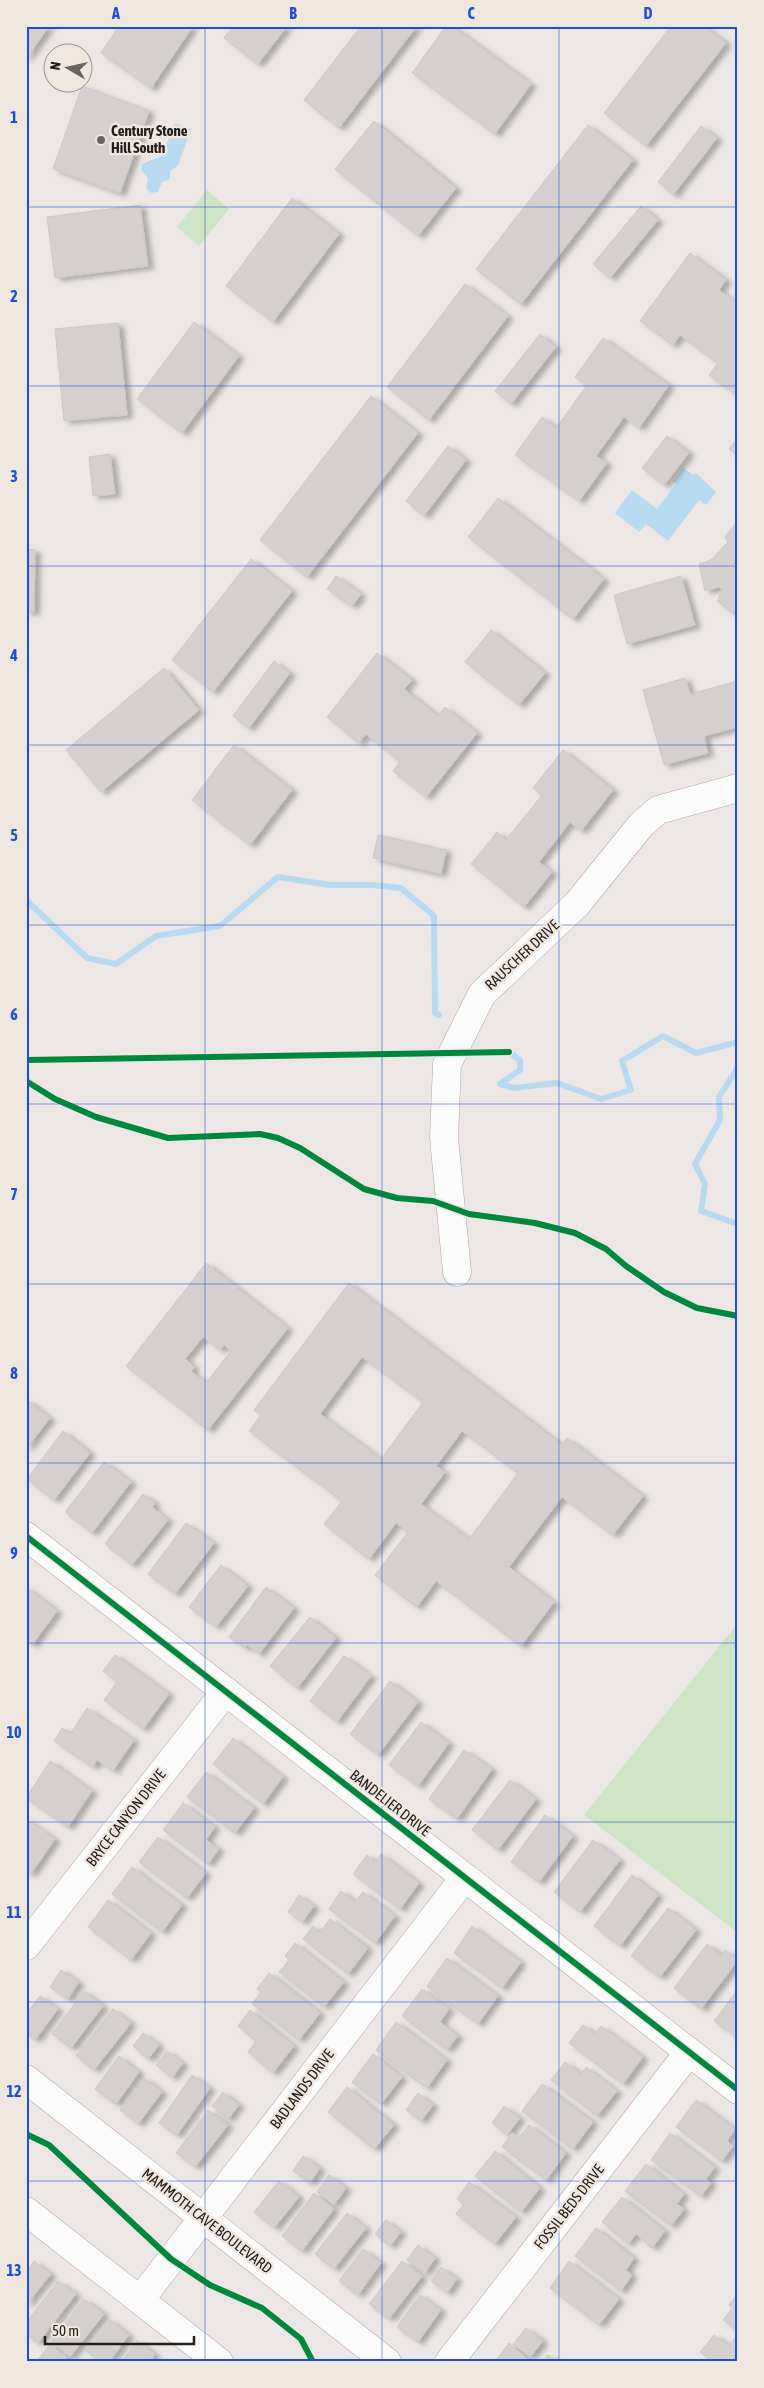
<svg xmlns="http://www.w3.org/2000/svg" width="764" height="2388" font-family="'Asap Condensed',sans-serif">
<style>
.green{fill:#cde5c5}
.water{fill:#b8daf1}
.lines{fill:none;stroke-linecap:round;stroke-linejoin:round}
.stream{stroke:#b8daf1;stroke-width:6}
.building{fill:#d5d0cf;stroke:#ccc8c6;fill-rule:evenodd;filter:url(#shadow)}
.minor-casing{stroke:#ada9a7;stroke-width:29}
.minor{stroke:#fcfbfb;stroke-width:28}
.cycleway-casing{stroke:#efe6e0;stroke-width:9}
.cycleway{stroke:#00873e;stroke-width:6}
.grid{fill:none;stroke:#1d4ed8;stroke-width:1;stroke-opacity:0.55}
.poi-dot{fill:#686461;stroke:#efe6e0;stroke-width:2}
.labels{text-anchor:middle;stroke-width:5;stroke-linejoin:round;paint-order:stroke}
.poi-label{font-size:15px;font-weight:bold;fill:#211e1b;stroke:#efe6e0;text-anchor:start}
.street-label{font-size:15px;fill:#211e1b;stroke:#efe6e0}
.neatline{fill:none;stroke:#1d4ed8;stroke-width:2}
.grid-label{font-size:16px;text-anchor:middle;font-weight:bold;fill:#1d4ed8}
</style>
<defs>
<filter id="shadow"><feDropShadow dx="5.5" dy="3" stdDeviation="2.5" flood-color="#0004"/></filter>
</defs>
<rect width="100%" height="100%" fill="#ece7e4"/>
<path class="green" d="M207 190 229 209 199 246 177 227Z
M738 1623V1933L584 1815Z"/>
<path class="water" d="M175 123 191 129 178 166 170 171V179L162 182 158 192 151 193C144 188 147 186 148 178L141 170 142 164 162 156Z
M683 468 693 475 696 473 716 492 706 505 699 500 668 541 646 524 639 532 615 513 632 490 657 509 676 484 673 481Z"/>
<g class="lines">
<path class="stream" d="M26 900 87 958 116 964 156 936 220 926 278 877 330 885H372L401 888 434 916 435 1013 439 1015
M509 1052 520 1060V1070L500 1084 514 1088 557 1083 601 1099 631 1090 622 1061 663 1036 696 1053 738 1042
M738 1067 719 1097 720 1120 695 1164 705 1184 701 1211 738 1224"/>
</g>
<path class="building" d="M26 26H49L26 59Z
M119 26H193L151 88 101 53Z
M233 26H287L258 64 224 38Z
M361 26H417L339 128 304 100Z
M446 26H452L531 84 495 134 412 73Z
M671 26H704L726 43 646 146 604 113Z
M82 86 149 111 120 193 53 169Z
M374 121 456 188 418 236 335 169Z
M588 125 633 160 521 304 476 269Z
M701 126 717 138 673 195 658 182Z
M292 198 339 234 273 322 226 286Z
M140 205 148 266 55 278 47 217Z
M641 206 658 220 610 278 593 264Z
M690 253 726 280 719 290 738 304V396L709 375 718 363 680 335 673 345 640 321Z
M465 284 508 316 429 420 387 387Z
M194 322 239 356 182 433 137 399Z
M118 323 127 415 64 421 55 329Z
M540 334 556 347 511 404 495 391Z
M603 338 669 385 639 428 624 417 596 456 607 463 579 501 515 455 542 417 556 428 587 385 575 377Z
M371 396 418 433 307 577 260 540Z
M667 436 689 453 664 485 642 468Z
M738 438V456L729 449Z
M448 446 466 460 424 516 406 501Z
M110 454 115 494 93 496 89 457Z
M498 498 604 579 573 619 468 537Z
M738 520V607L733 613 717 601 722 590 719 587 705 591 699 564 711 560 728 542 725 537Z
M26 549 35 550 34 612H26Z
M251 559 292 591 213 692 172 660Z
M336 576 361 594 352 606 327 589Z
M681 576 695 625 627 644 614 595Z
M491 630 545 673 519 705 465 662Z
M377 653 412 680 404 689 438 716 445 707 477 733 426 797 393 771 400 762 366 734 359 743 327 717Z
M274 661 290 673 249 728 233 716Z
M164 668 199 710 101 792 66 750Z
M685 678 690 694 738 681V727L704 736 708 753 664 765 643 690Z
M234 745 292 790 250 845 192 800Z
M563 750 613 790 581 831 570 822 539 862 552 872 524 907 471 864 497 832 506 840 542 795 533 788Z
M378 835 446 850 441 874 373 858Z
M206 1263 288 1328 208 1430 126 1366ZM203 1337 220 1350 224 1345 231 1351 206 1383 191 1371 194 1367 185 1359Z
M349 1283 562 1445 567 1438 643 1496 613 1535 562 1497 509 1567 554 1602 521 1646 436 1581 417 1607 375 1575 408 1532 396 1523 369 1559 324 1524 342 1501 249 1431 261 1415 254 1410ZM362 1357 423 1402 381 1459 320 1414ZM462 1431 518 1473 469 1539 421 1504 445 1472 436 1466Z
M26 1399 50 1418 26 1449Z
M63 1431 90 1453 54 1500 27 1479Z
M104 1462 131 1482 92 1533 65 1512Z
M143 1494 155 1503 152 1507 168 1520 132 1565 105 1544Z
M186 1523 214 1543 175 1594 148 1574Z
M221 1565 248 1586 216 1627 189 1607Z
M26 1587 57 1611 32 1645 26 1640Z
M266 1587 294 1608 259 1654 247 1645 245 1648 229 1637Z
M310 1617 336 1638 297 1688 270 1666Z
M115 1655 169 1694 143 1729 104 1700 117 1682 103 1671Z
M344 1656 371 1676 337 1722 310 1701Z
M390 1681 418 1702 378 1755 350 1734Z
M87 1708 134 1740 113 1771 97 1760 93 1767 54 1741 62 1728 71 1733Z
M421 1722 449 1743 418 1786 389 1765Z
M233 1738 283 1777 263 1804 213 1764Z
M464 1750 492 1769 457 1819 429 1799Z
M50 1761 92 1791 68 1827 26 1798Z
M206 1772 254 1808 235 1833 187 1797Z
M510 1780 536 1799 498 1850 472 1830Z
M183 1803 215 1827 206 1840 219 1849 208 1864 163 1830Z
M545 1815 573 1836 539 1882 511 1862Z
M26 1819 55 1839 31 1874 26 1871Z
M158 1837 206 1873 187 1898 139 1862Z
M593 1840 620 1860 580 1912 554 1892Z
M381 1854 419 1883 400 1909 353 1874 367 1855 375 1862Z
M132 1867 182 1905 162 1932 112 1894Z
M632 1875 658 1895 620 1946 594 1926Z
M341 1891 355 1902 363 1892 395 1916 375 1943 329 1909Z
M299 1895 314 1906 302 1922 288 1912Z
M108 1900 151 1933 131 1960 88 1927Z
M668 1908 696 1930 660 1977 631 1956Z
M330 1919 368 1948 348 1974 303 1939 313 1926 320 1932Z
M472 1926 521 1962 502 1988 454 1953Z
M295 1943 344 1982 324 2007 279 1972 289 1960 285 1956Z
M707 1944 721 1955 725 1950 738 1960 701 2009 674 1988Z
M447 1958 498 1996 478 2024 427 1986Z
M61 1970 79 1982 68 1999 50 1987Z
M269 1973 320 2013 299 2040 252 2004 261 1992 257 1989Z
M422 1989 449 2009 440 2022 458 2036 447 2050 402 2016Z
M738 1989V2038L714 2021Z
M84 1991 103 2006 71 2048 52 2034Z
M40 1996 58 2009 35 2040 26 2033V2014Z
M113 2009 131 2023 94 2070 76 2056Z
M250 2010 294 2046 273 2073 248 2052 256 2041 238 2026Z
M396 2022 447 2060 427 2088 376 2050Z
M583 2025 595 2034 601 2026 643 2057 623 2084 569 2043Z
M143 2033 159 2045 148 2059 133 2046Z
M167 2051 183 2063 172 2078 156 2065Z
M373 2054 402 2077 381 2104 352 2082Z
M119 2056 139 2072 116 2104 95 2089Z
M565 2062 581 2074 586 2067 617 2091 597 2116 551 2080Z
M192 2075 210 2088 177 2135 159 2123Z
M144 2078 162 2092 138 2124 120 2110Z
M542 2084 593 2122 573 2149 522 2111Z
M347 2087 394 2125 374 2149 328 2112Z
M223 2092 239 2105 228 2119 212 2106Z
M418 2093 433 2105 421 2121 406 2110Z
M696 2100 735 2129 727 2141 733 2146 722 2161 676 2127Z
M504 2106 520 2118 507 2135 492 2123Z
M208 2110 228 2125 195 2167 176 2153Z
M529 2125 566 2153 546 2180 502 2147 512 2133 519 2138Z
M670 2133 715 2167 706 2179 711 2183 701 2196 651 2160Z
M495 2151 540 2188 521 2212 475 2176Z
M303 2156 320 2168 310 2183 293 2171Z
M646 2164 684 2194 677 2204 684 2209 671 2226 625 2191Z
M329 2175 346 2188 334 2205 317 2192Z
M279 2181 299 2197 274 2228 254 2212Z
M469 2182 516 2217 495 2244 456 2214 464 2204 457 2199Z
M314 2193 334 2209 302 2251 282 2236Z
M622 2197 665 2231 652 2248 636 2234 628 2244 602 2222Z
M347 2213 366 2228 334 2269 315 2254Z
M386 2220 401 2232 390 2246 375 2234Z
M596 2228 634 2258 626 2270 632 2275 621 2291 575 2256Z
M418 2245 435 2258 425 2273 407 2260Z
M363 2249 381 2263 358 2295 339 2281Z
M34 2261 51 2274 26 2305V2272Z
M402 2261 422 2276 389 2319 369 2304Z
M569 2261 619 2299 599 2325 550 2288Z
M441 2267 457 2279 447 2293 431 2281Z
M58 2281 76 2294 38 2343 26 2334V2323Z
M738 2293V2331L723 2320 733 2308 729 2305Z
M420 2295 441 2310 418 2342 397 2327Z
M84 2299 104 2314 70 2357 51 2342Z
M109 2319 129 2335 109 2362H101L85 2350Z
M526 2328 543 2341 530 2357 513 2344Z
M714 2335 729 2346 735 2338 738 2340V2362H712L700 2352Z
M137 2340 155 2354 150 2362H122Z
M509 2343 528 2360 527 2362H495Z
M50 2344 67 2357 63 2362 37 2361Z
M548 2355 557 2362H542Z"/>
<g class="lines">
<defs>
<path id="minor" d="M457 1272 444 1138 447 1064 482 994 577 904 641 825 658 810 738 788
M26 1536 738 2090
M26 1946 226 1691
M26 2079 387 2362
M26 2211 219 2362
M140 2300 465 1877
M449 2362 689 2052"/>
</defs>
<use href="#minor" class="minor-casing"/>
<use href="#minor" class="minor"/>
<defs>
<path id="cycleway" d="M26 1060 509 1052
M26 1081 55 1099 96 1117 168 1138 260 1134 278 1138 300 1148 364 1189 397 1198 433 1201 469 1214 535 1223 575 1233 606 1249 626 1266 664 1292 697 1308 738 1316
M26 1536 738 2090
M26 2134 49 2145 171 2259 210 2285 262 2308 301 2339 313 2362"/>
</defs>
<use href="#cycleway" class="cycleway-casing"/>
<use href="#cycleway" class="cycleway"/>
</g>
<path class="grid" d="M205 26V2362M382 26V2362M559 26V2362M26 207H738M26 386H738M26 566H738M26 745H738M26 925H738M26 1104H738M26 1284H738M26 1463H738M26 1643H738M26 1822H738M26 2002H738M26 2181H738"/>
<circle class="poi-dot" cx="101" cy="140" r="5"/>
<g class="labels">
<g class="poi-label">
<text x="111" y="136">Century Stone<tspan x="111" dy="17">Hill South</tspan></text>
</g>
<g class="street-label">
<text transform="translate(522 955) rotate(-43)" y="5">RAUSCHER DRIVE</text>
<text transform="translate(390 1803) rotate(38)" y="5">BANDELIER DRIVE</text>
<text transform="translate(126 1818) rotate(-52)" y="5">BRYCE CANYON DRIVE</text>
<text transform="translate(302 2089) rotate(-53)" y="5">BADLANDS DRIVE</text>
<text transform="translate(569 2207) rotate(-52)" y="5">FOSSIL BEDS DRIVE</text>
<text transform="translate(207 2221) rotate(38)" y="5">MAMMOTH CAVE BOULEVARD</text>
</g>
</g>
<rect width="764" height="2388" fill="none" stroke="#efe6e0" stroke-width="55"/>
<g transform="translate(68 68) rotate(279)"><circle r="24" fill="#efe6e0" stroke="#9d9691"/>
<path d="M0-4L9 19L0 12L-9 19Z" fill="#686461"/>
<text y="-8" font-size="14" font-weight="bold" text-anchor="middle" fill="#211e1b">N</text>
</g>
<path d="M45 2336v8h149v-8" fill="none" stroke="#211e1b" stroke-width="2.5"/>
<text x="52" y="2336" font-size="15" fill="#211e1b" stroke="#efe6e0" stroke-width="4" paint-order="stroke">50 m</text>
<rect x="28" y="28" width="708" height="2332" class="neatline"/>
<g class="grid-label">
<text x="116" y="19">A</text>
<text x="293" y="19">B</text>
<text x="471" y="19">C</text>
<text x="648" y="19">D</text>
<text x="14" y="123">1</text>
<text x="14" y="302">2</text>
<text x="14" y="482">3</text>
<text x="14" y="661">4</text>
<text x="14" y="841">5</text>
<text x="14" y="1020">6</text>
<text x="14" y="1200">7</text>
<text x="14" y="1379">8</text>
<text x="14" y="1559">9</text>
<text x="14" y="1738">10</text>
<text x="14" y="1918">11</text>
<text x="14" y="2097">12</text>
<text x="14" y="2276">13</text>
</g>
</svg>
